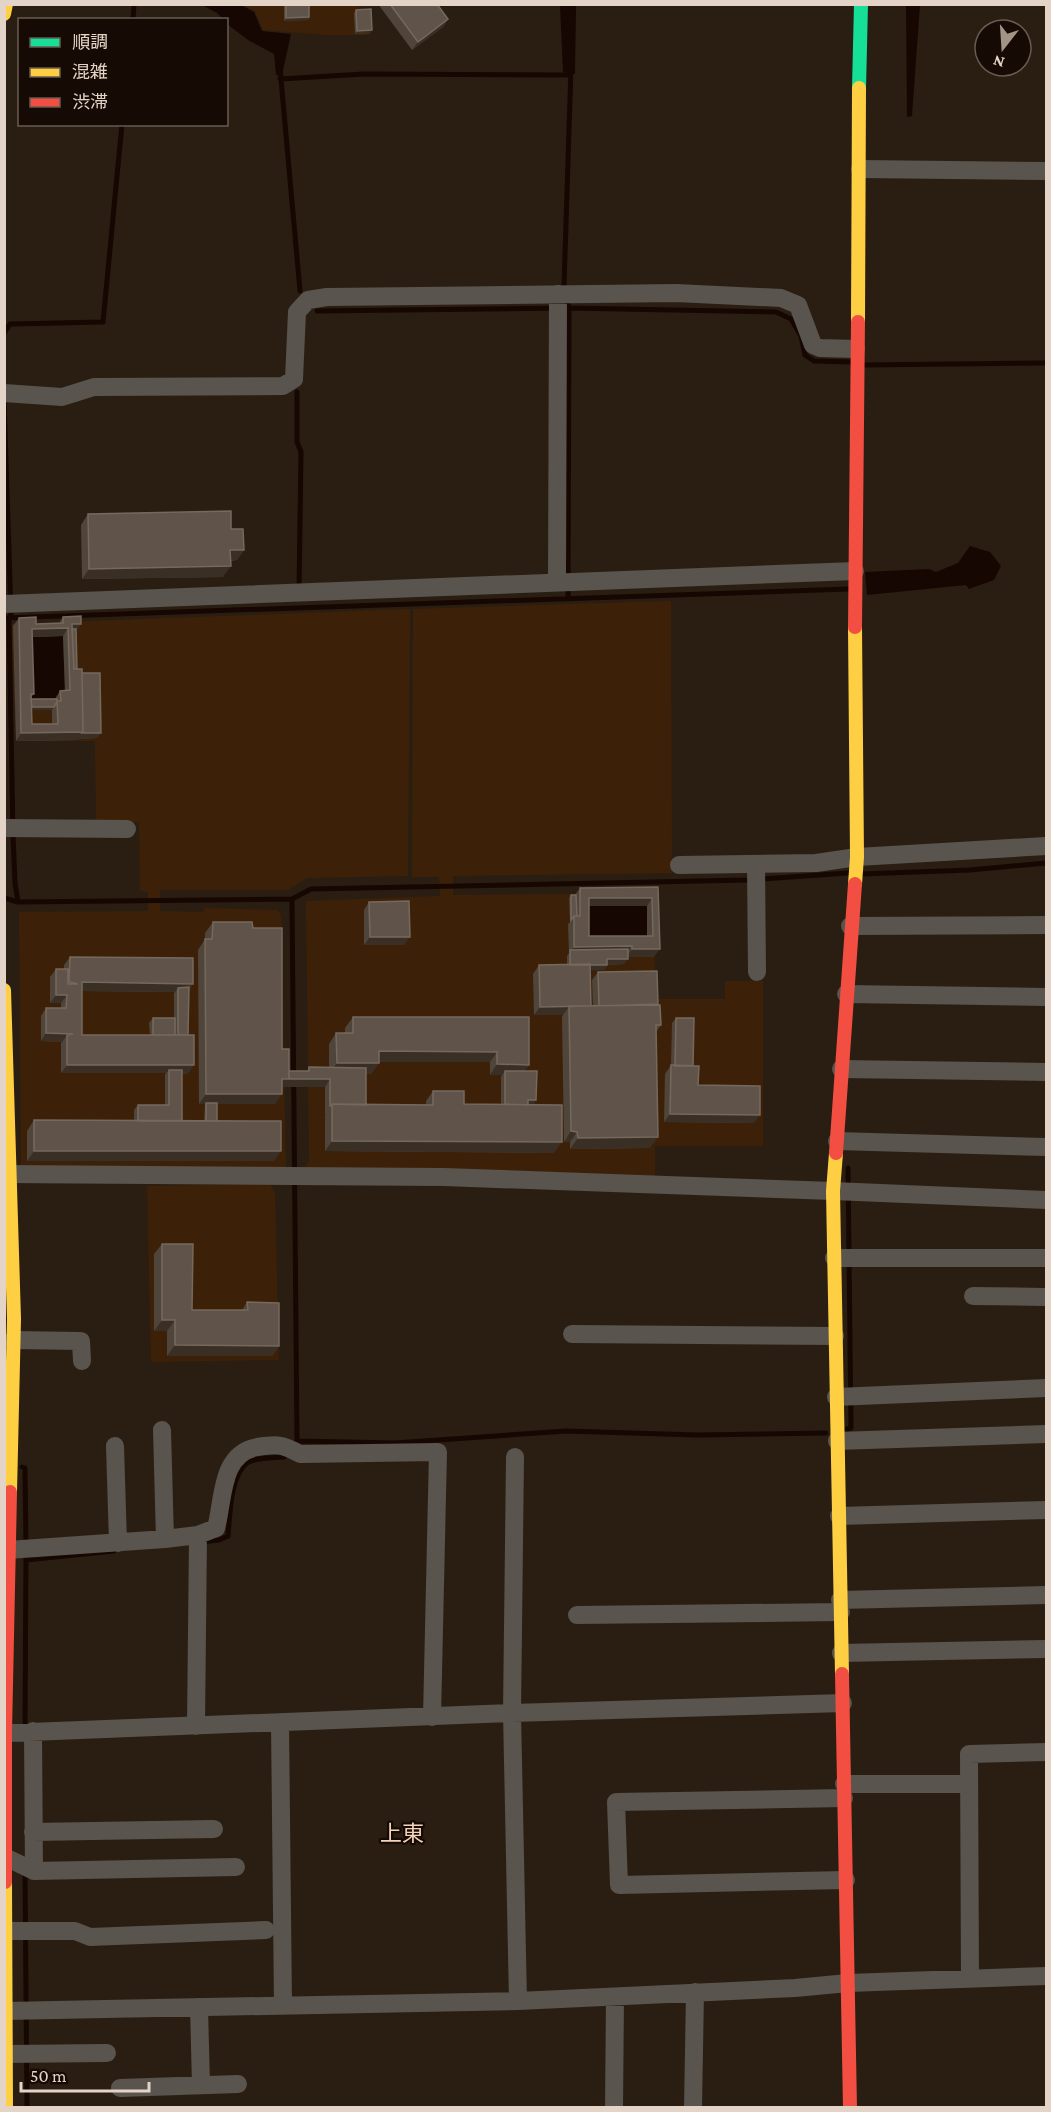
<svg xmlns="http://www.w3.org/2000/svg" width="1051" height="2112" font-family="'Crimson Pro','Noto Sans JP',serif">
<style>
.built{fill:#3c2108}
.water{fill:#170702}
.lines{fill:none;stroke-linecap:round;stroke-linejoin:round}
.stream{stroke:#170702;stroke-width:5}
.street{stroke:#59544e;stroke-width:18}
.fast{stroke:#16e098;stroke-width:14}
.slow{stroke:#ffcf43;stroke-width:14}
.jam{stroke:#f24e42;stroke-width:14}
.wall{fill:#50453b;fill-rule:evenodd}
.shaded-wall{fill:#3a2f24}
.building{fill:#60544a;stroke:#75685d;stroke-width:1.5;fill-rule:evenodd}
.labels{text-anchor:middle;stroke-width:4.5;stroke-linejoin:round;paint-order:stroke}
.quarter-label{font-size:22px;fill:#f4d3ba;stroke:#150a04}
</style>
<rect width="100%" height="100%" fill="#2a1e12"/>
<path class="built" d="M243 5H353L370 10 371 35H325L263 30 255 11Z
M671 601 672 873 453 876V895L654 893 655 999H725V981H763V1146H655V1179L304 1170 309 1161 306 901 440 896 439 877H412L413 609Z
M410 609 408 876 307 878 288 890H160V911L203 912 205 908 277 910 281 915 286 1167 21 1166 19 912 148 911V892L140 891 139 822H96L95 741H16L11 624Z
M270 1184 275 1193 279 1360 151 1362 147 1186Z"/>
<path class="water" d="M202 5H241L254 12 262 31 291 34 282 75H276L274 54 248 40 227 24 226 20 223 19 217 13Z
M560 5H576L575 74 563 72Z
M906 5H920L912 116 907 117Z
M970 546 990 552 1001 566 994 580 969 589 966 585 867 595 865 572 929 569 936 572 958 563Z
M63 636 65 698 28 699 26 637Z
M583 906H647V944H584Z"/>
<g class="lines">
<path class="stream" d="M133 20 134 4
M280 68 300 291
M280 79 364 74 571 75
M317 311 569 308 776 312 791 319 801 336 805 355 814 361 851 362
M4 333 10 324 103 322 122 124
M863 365 1046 363
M297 392V442L301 452 299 591
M4 399 11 614 9 619 13 835 15 883 18 902
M568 598 569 308 564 286 571 67
M4 618 848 589
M861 874 970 870 1046 863
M4 898 18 902 292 899 311 889 747 880 848 873
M847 1429 851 1428 848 1168
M297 1441 395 1443 566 1431 697 1435 826 1433
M22 1467 25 1468 26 1545
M201 1542 219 1540 228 1536C230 1516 230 1476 247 1463 256 1457 274 1458 284 1457L297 1441 292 899
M26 1560 114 1551
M25 1728 26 1557
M25 1872 27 2108"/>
<path class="street" d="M860 169 1046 171
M4 393 62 397 94 387 283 386 294 379 297 312 308 300 327 297 676 293 781 298 798 305 813 345 820 348 856 349
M557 582 558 294
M4 604 855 571
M4 828 127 829
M756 864 757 972
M679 865 816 863 857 857 1046 846
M850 926 1046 925
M846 994 1046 997
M841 1069 1046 1072
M837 1141 1046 1147
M4 1174 444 1177 833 1191 1046 1200
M834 1258H1046
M973 1296 1046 1297
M572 1334 835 1336
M13 1340 81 1341 82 1361
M836 1397 1046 1388
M162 1430 165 1539
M837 1441 1046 1434
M115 1446 118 1543
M515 1457 512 1713 518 2001
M839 1516 1046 1510
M8 1550 165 1539 198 1535 216 1528C224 1499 220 1454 257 1447 277 1444 282 1444 300 1454L438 1452 432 1717
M840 1600 1046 1595
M577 1615 841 1612
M841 1653 1046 1649
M280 1723 283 2005
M196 1726 198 1535
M33 1731 34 1871
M5 1733 512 1713 843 1703
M844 1784H969
M844 1798 616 1802 619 1885 846 1880
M33 1832 214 1829
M5 1857 34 1871 236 1867
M5 1931H75L90 1937 266 1930
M970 1979 969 1754 1046 1752
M199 2007 201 2085
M5 2011 518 2001 795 1988 848 1983 1046 1976
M5 2054 107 2053
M120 2088 238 2084
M614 2108 615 1997
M693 2108 695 1992"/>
<path class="fast" d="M859 88 861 4"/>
<path class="slow" d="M4 14 6 4
M858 322 859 88
M855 884 857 857 855 627
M4 990 14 1319 10 1492
M836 1153 833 1191 842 1674
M5 1882 6 2108"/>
<path class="jam" d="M855 627 858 322
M836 1153 855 884
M842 1674 850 2108
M5 1882V1733L10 1492"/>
</g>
<path class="wall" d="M284 4H309V17L308 20 284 21Z
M378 4H437L448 19 443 27 412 50Z
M356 10 370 33 355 34 354 13Z
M88 514 231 529 244 550 237 560 231 561 223 577 82 579 81 525Z
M63 617 81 624 76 630 77 669 82 673 97 738 79 739 78 740 16 741 13 626 19 618 36 624 59 623ZM63 636 65 690 60 691 55 699H31V697L34 694 32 637ZM32 710H52V724H32Z
M658 887 654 957H628L624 964 607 965 604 970H590L591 1006H593L592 980 598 972 657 1005 661 1025 656 1032 650 1148 570 1149V1142H564L562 1017 563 1015H534L533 974 539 965H567V956L569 953 568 924 570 922 569 898 571 895H575L580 888ZM589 906H647V936H589Z
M369 902 404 945H364V910Z
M213 922 253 928 282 1049 289 1071H307L309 1067H329V1044L336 1033H345V1028L353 1017H529V1065L524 1071 533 1105 554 1153 325 1151V1115L326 1114H325V1087H283L275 1104H217V1121L274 1161H27V1131L34 1120 134 1121V1110L138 1105H165V1075L166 1073H61V1043L62 1042 41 1041V1016L46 1008H61V1003H50V977L56 969H64V965L70 957 193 984 189 990 188 1074H182V1121H204L205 1104H199L198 950 205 939V933ZM82 991 175 992 174 993V1018H153L149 1023 150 1035H82ZM379 1062H490V1075H502L501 1077V1104H464L433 1091 426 1101V1105H366V1074H371Z
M676 1018 693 1066 698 1085 754 1123 664 1122 665 1074 671 1065 672 1023Z
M162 1244 192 1310H242L247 1302 279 1346 272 1356H167V1331H154V1254Z"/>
<path class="shaded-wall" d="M309 17 308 20 284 21 286 18Z
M448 19 443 27 412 50 418 42Z
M372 30 370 33 355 34 357 31Z
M230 550H244L237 560 223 561Z
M231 566 223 577 82 579 89 569Z
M72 624H81L75 632 68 629Z
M68 628 63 636 26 637 32 629Z
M28 707H54L52 710H26Z
M83 732 101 733 97 738 79 739 78 740 16 741 21 733Z
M589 898H652L647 906H583Z
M370 937H410L404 945H364Z
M632 946 626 954 570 953 574 947Z
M632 949H660L654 957H626Z
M607 959H628L624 964 603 965Z
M570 965H607L604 970 567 971Z
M82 982 193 984 188 992 178 988 175 992 76 991Z
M56 995H67L61 1003H50Z
M540 1007H569L563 1015H534Z
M46 1033 73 1034 67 1035 62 1042 41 1041Z
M379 1051 497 1052 490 1062H372Z
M337 1063H379L371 1074H329Z
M497 1064 529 1065 521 1075 505 1071 502 1075H490Z
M67 1065H194L188 1074 169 1073V1070L166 1073H61Z
M282 1079H330L325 1087H283L282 1089Z
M206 1094H282L275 1104H206V1103L205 1104H199Z
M528 1100H536L533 1106H525Z
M670 1114 760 1115 754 1123 664 1122Z
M571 1131 577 1132 570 1142H564Z
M658 1137 650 1148 570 1149 578 1138Z
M332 1141 562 1142 554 1153 325 1151Z
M34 1151H281L274 1161H27Z
M162 1320H175L167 1331H154Z
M175 1345 279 1346 272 1356H167Z"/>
<path class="building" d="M286 4H309V17L286 18Z
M390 4H437L448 19 418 42Z
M371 9 372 30 357 31 356 10Z
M231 511V529H243L244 550H230L231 566 89 569 88 514Z
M81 616V624H72L74 669H82L83 732 21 733 19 618 36 617V624L63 623V617ZM68 628 70 690 60 691 61 701H57L58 724H32L31 694H34L32 629Z
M72 629H76L77 669H74Z
M82 673H100L101 733H82L83 732Z
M31 699H57V702L54 707H32Z
M658 887 660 949H632V946L574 947V916H580V888ZM589 898H652L653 936H589Z
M571 895H576L577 916H574L571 920Z
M409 901 410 937H370L369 902Z
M213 922H252L253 928H282V1049H289V1079H282V1094H206L205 939H212Z
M628 949V959H607V965H570V950Z
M70 957 193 958V984L82 982V1035H194V1065H67V1035L73 1034 46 1033V1008H66L67 995H56V969H68V984H78L69 982Z
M590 964 591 1006 540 1007 539 965Z
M657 971 658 1004 599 1006 598 972Z
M189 987 188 1035H178V988Z
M660 1005 661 1025H656L658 1137 578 1138 577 1132 571 1131 569 1006Z
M353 1017H529V1065L497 1064V1052L379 1051V1063H337L336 1033H353Z
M153 1018H175V1035H153Z
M676 1018H694L693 1066H675Z
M671 1065 699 1066 698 1085 760 1086V1115L670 1114Z
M309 1067 366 1068V1105L332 1104V1106H330V1079H289V1071H309Z
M169 1070H182V1121H138V1105H169Z
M505 1071H537L536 1100H528V1105L505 1104Z
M433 1091H464V1104L562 1105V1142L332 1141V1104L433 1105Z
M206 1103H217V1121H206Z
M34 1120 281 1121V1151H34Z
M162 1244H193L192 1310H248L247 1302 279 1303V1346L175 1345V1320H162Z"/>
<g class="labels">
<g class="quarter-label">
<text x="402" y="1841">上東</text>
</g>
</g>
<rect width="1051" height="2112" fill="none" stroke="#e4d4c7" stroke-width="12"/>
<rect x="18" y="18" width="210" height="108" fill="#150a04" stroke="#685b52" stroke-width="1.5"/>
<rect x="30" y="38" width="30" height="9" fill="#16e098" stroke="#685b52" stroke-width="1.5"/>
<text x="72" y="48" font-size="18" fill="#e4d4c7">順調</text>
<rect x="30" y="68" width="30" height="9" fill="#ffcf43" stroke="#685b52" stroke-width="1.5"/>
<text x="72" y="78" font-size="18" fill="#e4d4c7">混雑</text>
<rect x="30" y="98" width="30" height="9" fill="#f24e42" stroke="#685b52" stroke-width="1.5"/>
<text x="72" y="108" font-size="18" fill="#e4d4c7">渋滞</text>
<g transform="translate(1003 48) rotate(197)"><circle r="28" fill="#150a04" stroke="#685b52" stroke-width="1.5"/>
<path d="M0-4.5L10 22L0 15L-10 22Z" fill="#a39488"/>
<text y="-9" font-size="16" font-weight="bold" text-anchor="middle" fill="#e4d4c7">N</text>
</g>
<path d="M21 2082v9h128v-9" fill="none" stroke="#e4d4c7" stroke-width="3"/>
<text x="30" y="2082" font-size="18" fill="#e4d4c7" stroke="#150a04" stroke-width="4.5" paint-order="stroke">50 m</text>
</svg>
